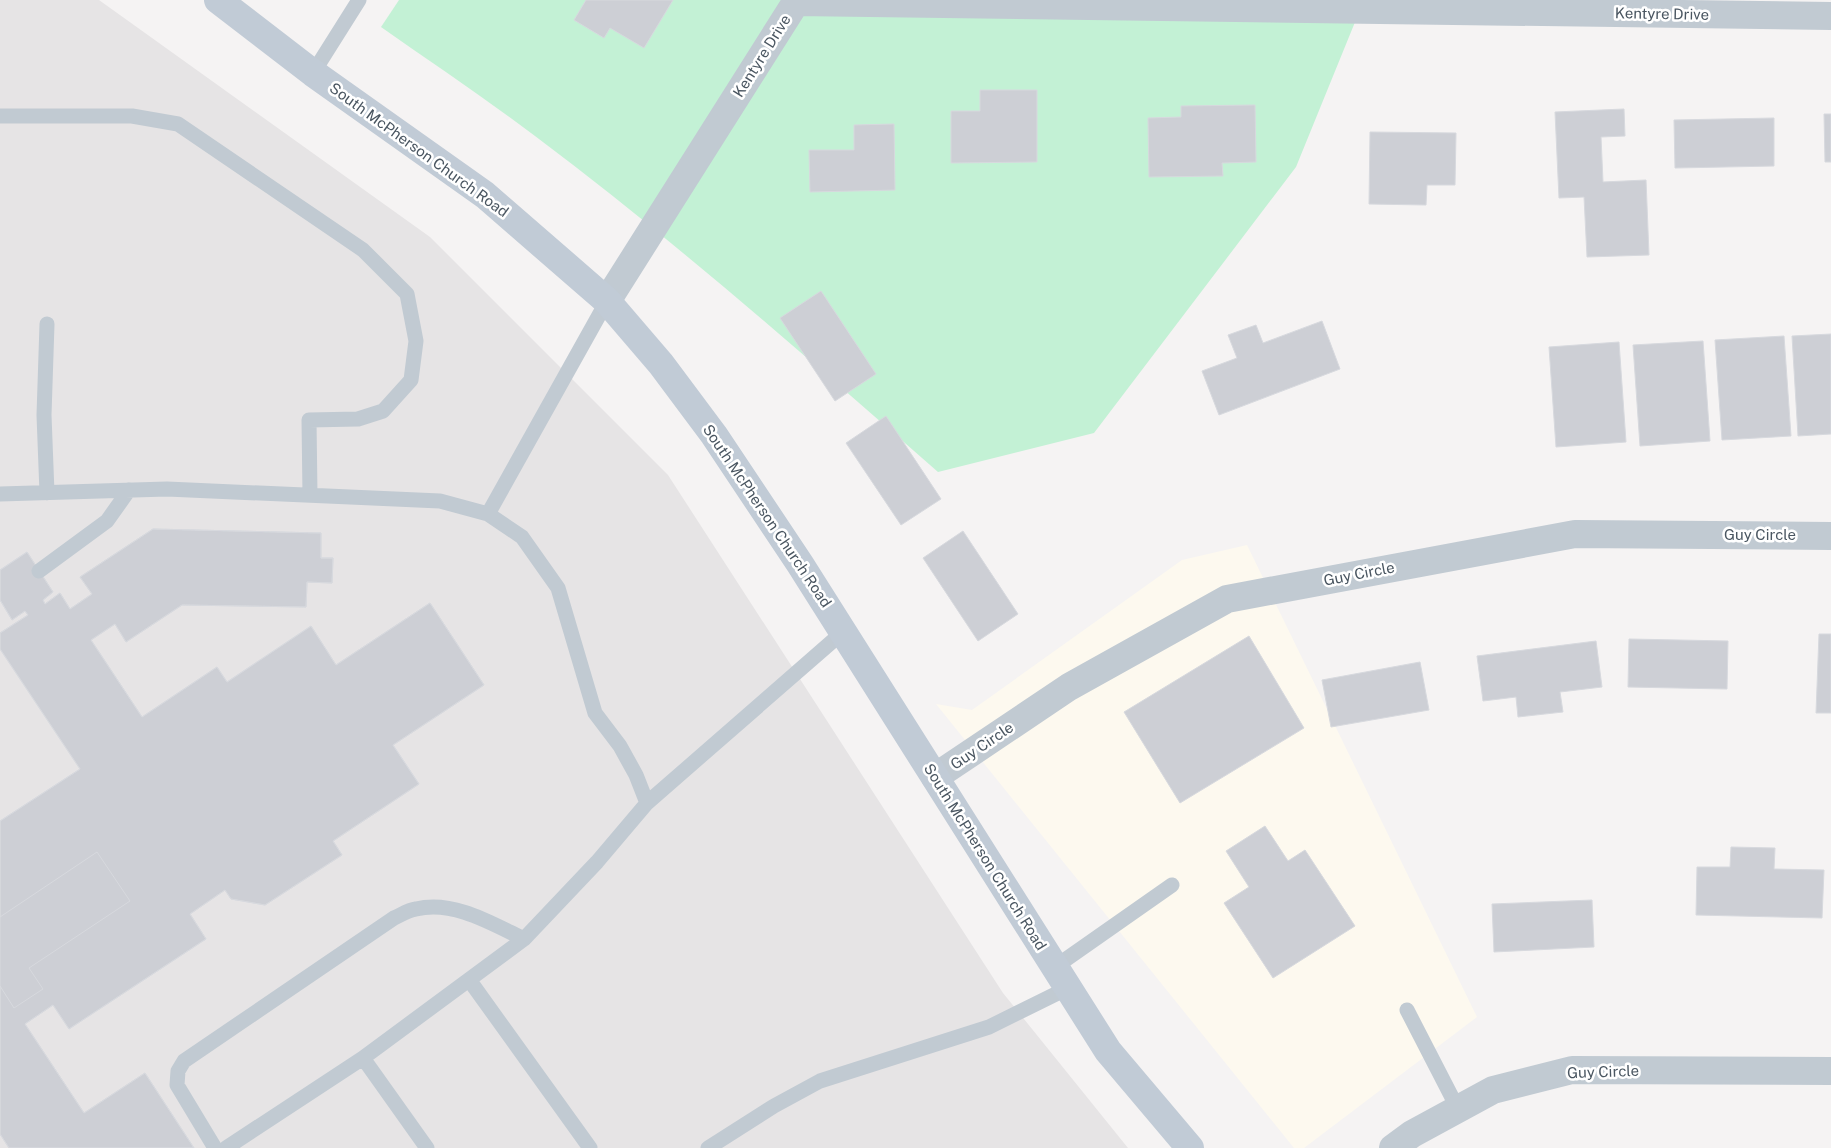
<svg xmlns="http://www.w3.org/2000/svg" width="1831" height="1148" font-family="'Public Sans',sans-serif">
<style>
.commercial{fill:#fdf9ef}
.education{fill:#e6e4e5}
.green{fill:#c3f1d5}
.building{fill:#cdcfd5;stroke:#d7d9de}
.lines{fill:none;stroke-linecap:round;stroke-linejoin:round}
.lane{stroke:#c1cad2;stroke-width:15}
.street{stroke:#c1cad2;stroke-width:28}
.secondary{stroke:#c1cbd6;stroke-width:28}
.labels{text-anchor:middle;stroke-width:5;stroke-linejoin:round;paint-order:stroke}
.street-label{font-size:15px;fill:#4a5661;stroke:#fff}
</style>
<rect width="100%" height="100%" fill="#f5f3f3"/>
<path class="commercial" d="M1247 545 1477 1017 1304 1148H1294L936 704 972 710 1182 560Z"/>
<path class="education" d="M0 0H99L430 237 668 475 1003 993 1128 1148H0Z"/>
<path class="green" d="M399 0H1364L1296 167 1094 433 938 472C806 357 675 241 535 136 485 98 432 63 381 27Z"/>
<path class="building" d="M586 0H673L644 48 610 28 604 38 574 20Z
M980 90H1037V162L951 163V111H980Z
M1255 105 1256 162 1222 163 1223 176 1149 177 1148 118 1181 117V106Z
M1624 109 1625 136 1601 137 1603 182 1646 180 1649 255 1587 257 1584 197 1559 198 1555 112Z
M1824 114H1831V162H1825Z
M1774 118V166L1675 168 1674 120Z
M894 124 895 190 810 192 809 150H854V125Z
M1370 132 1456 133 1455 185H1427L1426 205 1369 204Z
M821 291 876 374 835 401 780 318Z
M1322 321 1340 369 1219 415 1202 371 1237 358 1228 335 1256 325 1263 343Z
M1831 334V434L1798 436 1792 336Z
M1784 336 1791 436 1722 440 1715 340Z
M1703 341 1710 441 1640 446 1633 345Z
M1619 342 1626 442 1556 447 1549 347Z
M886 416 941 499 901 525 846 443Z
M153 529 321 533V558H333L332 583 307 582 306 607 182 605 126 642 115 624 91 640 142 717 217 667 227 682 311 626 336 665 430 603 484 685 393 745 419 784 333 841 342 855 265 905 231 899 225 890 190 914 206 939 69 1029 53 1005 25 1024 84 1113 145 1073 194 1148H9L0 1134V986L14 1008 43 989 29 968 130 901 97 852 0 917V821L80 769 0 649V633L28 615 25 611 12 620 0 600V570L27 552 53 592 43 600 45 604 60 593 70 609 92 594 80 577Z
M153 529 321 533V558H333L332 583 307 582 306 607 182 605 126 642 115 624 91 640 142 717 217 667 227 682 311 626 336 665 430 603 484 685 393 745 419 784 333 841 342 855 265 905 231 899 225 890 190 914 206 939 69 1029 53 1005 25 1024 84 1113 145 1073 194 1148H9L0 1134V821L80 769 0 649V633L28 615 25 611 12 620 0 600V570L27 552 53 592 43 600 45 604 60 593 70 609 92 594 80 577Z
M963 531 1018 614 978 641 923 558Z
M1819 634H1831V713H1816Z
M1249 636 1304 728 1180 803 1124 712Z
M1629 639 1728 641 1727 689 1628 687Z
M1596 641 1602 687 1560 692 1563 712 1518 717 1516 697 1483 701 1477 656Z
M1420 662 1429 710 1331 727 1322 680Z
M1265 826 1288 861 1305 850 1355 926 1273 978 1224 903 1249 887 1226 851Z
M1731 847 1775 848 1774 869 1824 870 1822 918 1696 915 1697 867H1730Z
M1592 900 1594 947 1494 952 1492 904Z"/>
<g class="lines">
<path class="lane" d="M313 73 359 0
M0 116H132L178 124 363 250 407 294 416 341 411 380 383 411 358 419 309 420 310 495
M47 493 44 415 47 324
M0 494 167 489 440 501 488 514 522 537 558 588 595 713 620 746 636 775 647 803
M488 514 607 301
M39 571 107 521 129 490
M1055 967 1172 885
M470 981 590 1148
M1407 1010 1458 1109
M215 1148 177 1085 178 1071 184 1061 394 918C401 915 408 910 416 909 453 900 491 923 524 939
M226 1148 363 1058
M427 1148 363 1058 524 939 597 862 647 803 843 632
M708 1148 774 1106 820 1081 989 1027 1068 988"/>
<path class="street" d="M607 301 796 2 1831 16
M935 777 1069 687 1227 599 1575 534 1831 536
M1393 1148 1412 1134 1493 1090 1572 1070 1831 1071"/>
<path class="secondary" d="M218 0 313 73 485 195 607 301 661 364 714 435 800 564 1108 1051 1190 1148"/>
</g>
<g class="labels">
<g class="street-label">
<text transform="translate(1662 14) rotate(1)" y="5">Kentyre Drive</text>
<text transform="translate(762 56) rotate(-58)" y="5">Kentyre Drive</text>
<text transform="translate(419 150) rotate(36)" y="5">South McPherson Church Road</text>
<text transform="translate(767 516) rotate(56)" y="5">South McPherson Church Road</text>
<text x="1760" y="540">Guy Circle</text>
<text transform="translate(1359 574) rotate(-11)" y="5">Guy Circle</text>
<text transform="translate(982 746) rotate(-34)" y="5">Guy Circle</text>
<text transform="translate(985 857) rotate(58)" y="5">South McPherson Church Road</text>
<text transform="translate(1603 1072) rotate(-2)" y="5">Guy Circle</text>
</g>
</g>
</svg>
